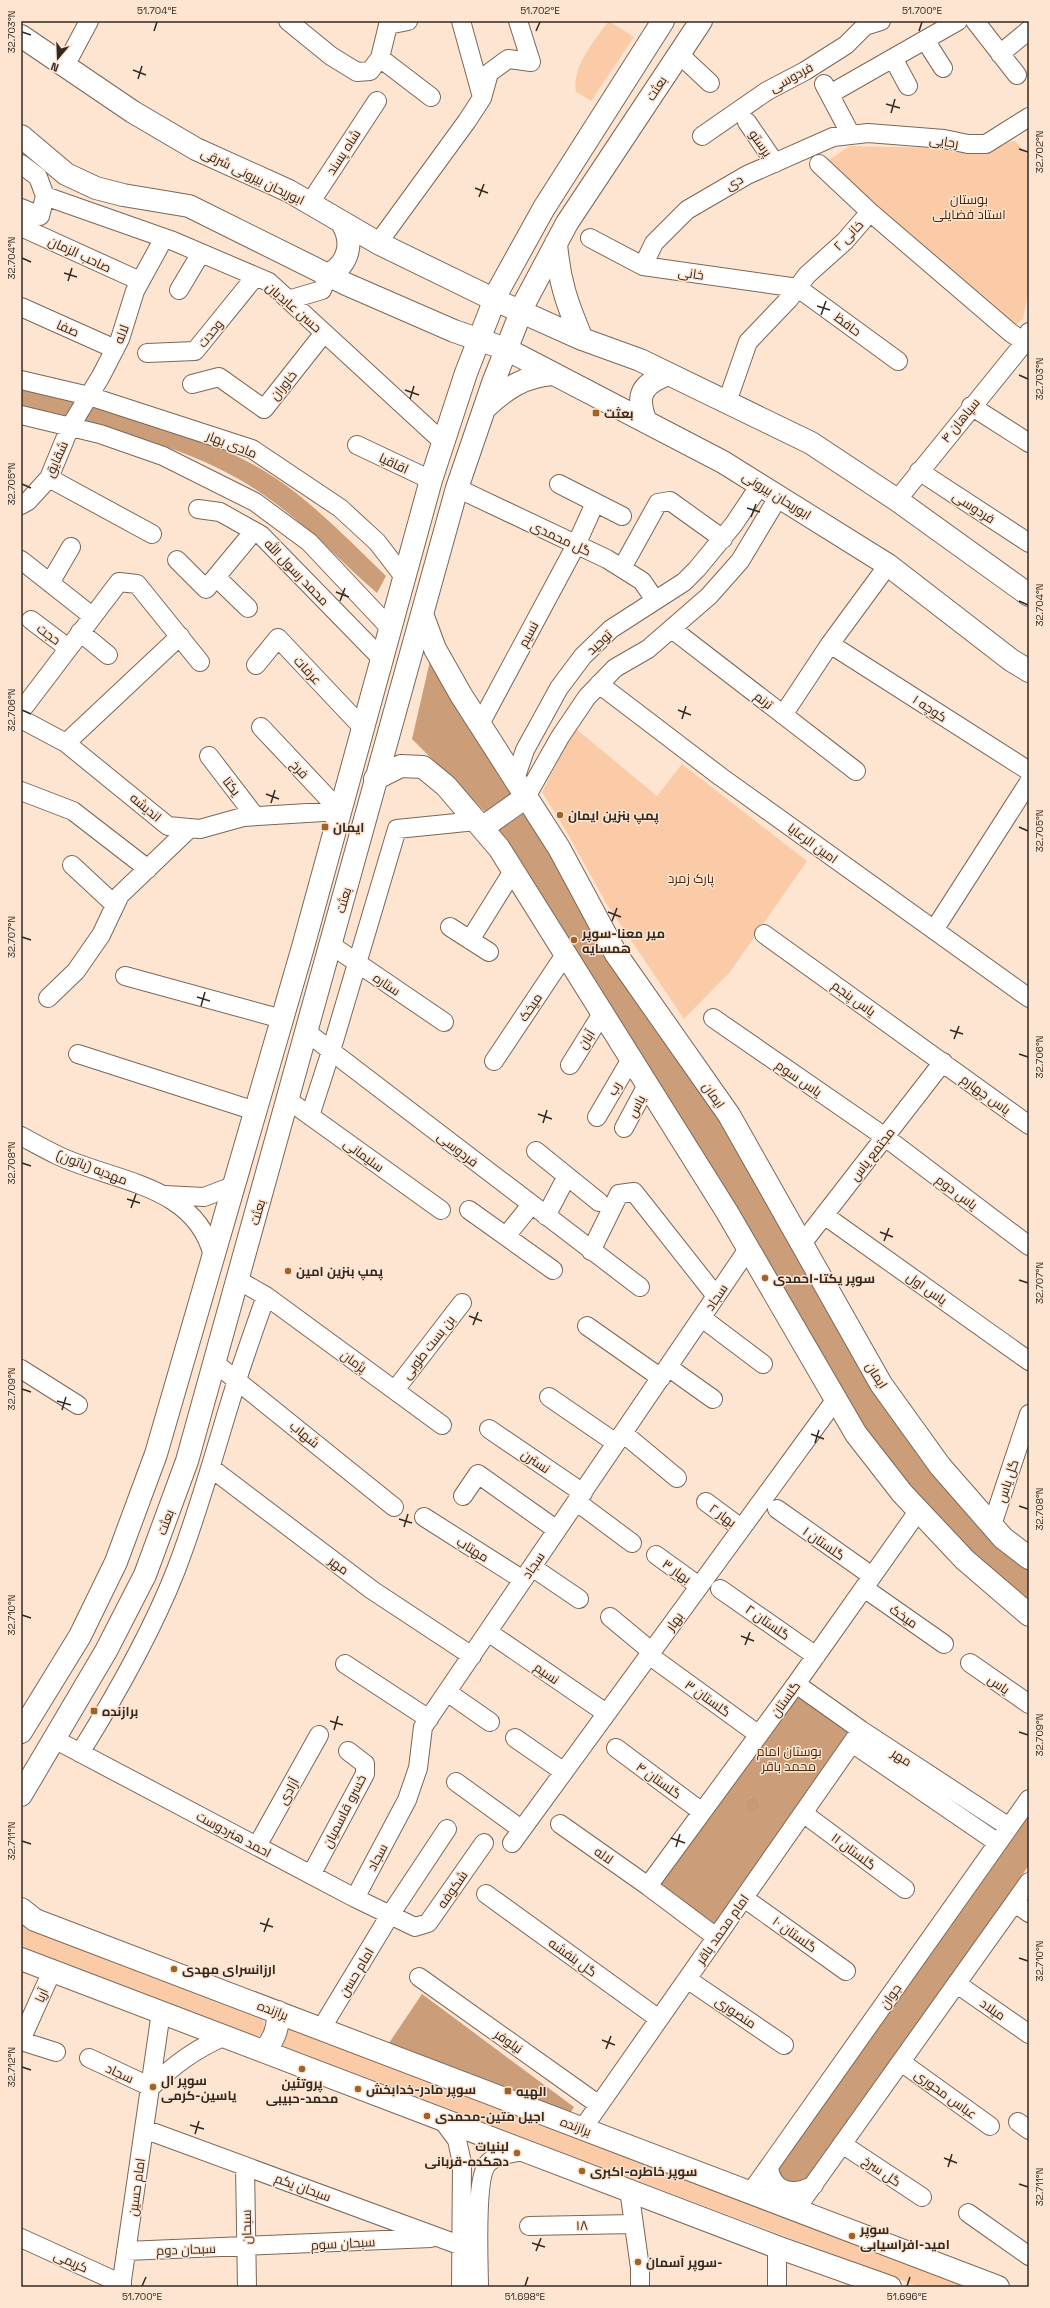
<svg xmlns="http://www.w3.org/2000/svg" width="1050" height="2308" font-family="'Space Grotesk',Cairo,sans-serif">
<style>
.green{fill:#facba6}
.forest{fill:#cb9e79;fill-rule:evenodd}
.water{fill:#c79a75}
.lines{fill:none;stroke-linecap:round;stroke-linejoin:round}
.minor-casing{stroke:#7c6756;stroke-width:20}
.major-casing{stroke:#7c6756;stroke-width:24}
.minor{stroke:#fff;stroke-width:18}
.major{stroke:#fff;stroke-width:22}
.ticks{fill:none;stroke:#322921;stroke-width:1.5}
.poi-dot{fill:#9f6227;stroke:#fee5d2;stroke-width:1.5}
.labels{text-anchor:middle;stroke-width:3;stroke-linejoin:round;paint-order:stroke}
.street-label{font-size:13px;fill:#322921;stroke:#fee5d2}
.park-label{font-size:13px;fill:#492a0d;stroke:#fee5d2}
.poi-label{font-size:13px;font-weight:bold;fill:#322921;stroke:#fee5d2;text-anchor:start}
.neatline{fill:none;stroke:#322921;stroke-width:1.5}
.ticks-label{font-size:10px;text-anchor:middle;fill:#322921}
</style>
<rect width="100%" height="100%" fill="#fee5d2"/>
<path class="green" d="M609 21 634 37 591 101 576 92C571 68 595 39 609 21Z
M1015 141 1029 156V288L1023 319 1013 327 827 161 850 146 947 148 994 145Z
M575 728 657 796 682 764 807 861 730 972 684 1019 606 903 565 829 542 792Z
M21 1922 263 2018 265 2028 259 2036 250 2037 21 1954Z
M285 2022 967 2287H920L510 2133 294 2055 280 2046Z"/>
<path class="forest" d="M21 388 78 402 68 421 21 409Z
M91 403C145 421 202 437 252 464 304 492 344 536 386 576L377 593C337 558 300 518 255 489 203 455 139 437 80 420Z
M430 661 514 792 485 812 412 739Z
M526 810 727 1124 876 1388 985 1534 1029 1570V1604L958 1538 864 1433 498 830Z
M796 1691 850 1729 714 1924 659 1886ZM751 1797 760 1802 756 1810 747 1800Z
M1029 1811V1865L824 2159C812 2174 805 2183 785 2185L777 2168Z
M422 1994 574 2107 571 2112 389 2043Z"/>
<path class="water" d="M746 1804a7 7 0 1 1 14 0a7 7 0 1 1-14 0Z"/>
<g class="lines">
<defs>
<path id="minor" d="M288 21 331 56 357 72 370 71 380 58 388 25 408 21
M461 21 482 97
M975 21 1017 75
M925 40 943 68
M679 54 710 83
M1000 54 1029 30
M380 58 431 97
M893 58 908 86
M65 66 89 21
M824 84 851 135
M830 94 958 21
M747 122 775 163
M702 136 767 91 805 71 846 45 865 26 881 21
M21 164 38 177
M819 164 870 212
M45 196 173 241 269 282 444 443
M310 203 377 101
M21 208 40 216 45 196 38 177
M21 227 140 281
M590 238 643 266 798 288 898 361
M378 243 467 121 482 98 489 73 508 59 531 62 518 21
M643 266 654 243 687 210 747 175 833 137 868 133 944 139 968 144H986L1029 117
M179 290 201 253
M288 300 322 290 328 275
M21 307 115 349
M147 353 195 351 255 277
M21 380 89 396 252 449 340 508 377 542 404 577
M192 384 219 377 264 409 324 333
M727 402 748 342 789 299 807 275 845 241 870 212 1011 333 1029 345
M971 406 1029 443
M21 415 100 434 163 456 255 502 309 542 390 628
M357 445 431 480
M919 471 1029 543
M49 478 152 534
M559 484 622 516
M457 488 607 559 642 581 655 600
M897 500 1025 342 1029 332
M21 505 28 501 49 478 70 427 101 376 120 339 135 291 164 238
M198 509 220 512 261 535 382 659
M21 560 92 616
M177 560 206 589 254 531
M622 568 658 503 670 501 723 539
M216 577 248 608
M50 583 71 547
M31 620 68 648
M672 629 856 771
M80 632 108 655
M830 644 1029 771
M256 665 278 638 363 728
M599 684 721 777 1029 998
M21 711 119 582 137 584 200 662
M783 715 830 644 888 565
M21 719 66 743 168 826 200 829 243 817 340 811
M480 724 576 545 595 503
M261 727 340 811
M66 743 180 636
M209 756 255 816
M515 779 525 750 559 688 583 656 611 629 684 582 697 569 734 524 760 485
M21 791 73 811 148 869
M526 797 560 737 587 697 615 668 648 649 709 596 740 561 779 496
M72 865 115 905
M450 927 489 952
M934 930 1029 782
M764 934 1029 1125
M470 940 513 871
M331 945 444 1022
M125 976 282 1019
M48 998 76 971 101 935 120 895 190 828
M713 1018 885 1137 1029 1246
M307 1032 331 1051 397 829 476 821
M78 1054 255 1111
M494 1061 566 953
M570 1065 603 1012
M288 1100 441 1210
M310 1116 331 1051 640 1287
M597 1117 631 1059
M624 1128 647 1085
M21 1136C34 1143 46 1150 59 1156 115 1182 196 1185 213 1256
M536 1151 599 1202
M165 1195 204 1197 233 1186
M469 1210 553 1270
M824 1215 1029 1361
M546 1216 567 1176
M506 1236 531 1205
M801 1245 943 1062
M591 1251 619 1194 634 1192 716 1296
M238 1280 266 1296 442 1425
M702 1318 763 1364
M587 1326 661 1378
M215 1363 394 1507
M668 1367 713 1399
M21 1369 78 1405
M395 1390 462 1303
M549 1397 616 1443
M489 1429 583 1493
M623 1433 677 1478
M211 1468 372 1590 472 1656
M463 1496 478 1474 557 1530
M577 1502 632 1543
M706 1502 741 1528
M777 1509 872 1576
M424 1517 523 1580
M992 1525 1029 1414
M656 1555 699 1586
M532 1567 579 1599
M864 1588 944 1644
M720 1589 816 1656
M610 1617 651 1651
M488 1632 606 1713
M657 1661 759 1735
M970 1663 1029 1704
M345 1664 429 1719
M796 1684 861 1730 1009 1827
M447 1692 490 1722
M515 1738 564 1772
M54 1739 355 1898 415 1927 428 1923 484 1843
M852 1743 998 1843
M616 1748 702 1812
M80 1753C116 1695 151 1634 176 1570 200 1508 217 1443 237 1380 246 1352 256 1324 266 1296
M456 1782 521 1829
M803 1813 905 1889
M560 1824 648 1886 716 1937
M512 1843 836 1399
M257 1846 319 1735
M311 1875 365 1774V1764L348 1751
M648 1886 796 1684 919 1510
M486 1894 659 2019
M355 1898 407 1800 418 1768 423 1727 748 1249
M744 1898 846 1971
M1015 1903 1029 1913
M419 1977 599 2105
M687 1979 784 2045
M957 1984 1029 2034
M321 2029 390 1915 447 1829
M21 2040 52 1971
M21 2041 56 2052
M89 2058 151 2087
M901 2062 990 2126
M151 2087C175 2064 194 2050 225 2036
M440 2117 457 2140 462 2163 461 2287
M1018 2122 1029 2130
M583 2128 861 1730
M144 2129 462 2246
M842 2144 922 2197
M245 2166 247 2287
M769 2167C772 2193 794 2196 814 2185
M629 2189 640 2268V2287
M751 2192 1029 1799
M796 2209 1029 1882
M968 2213 1029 2256
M529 2226 634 2224
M21 2238 122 2284
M126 2251 431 2238
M121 2287 161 2012
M479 2287C479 2264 474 2175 489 2162 499 2154 516 2152 527 2151
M777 2287V2247"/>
<path id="major" d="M21 36 133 112 196 149 289 191 378 243 495 300 582 339 640 360 811 443 897 500 1029 595
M21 136 66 174 96 188 123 195 189 206 346 284 454 331 506 349 723 462 888 565 1011 660 1029 671
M556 243C559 281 567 304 582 339
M328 275C349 264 354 242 342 223
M485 408C505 389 524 376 553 374
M646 422C635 395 642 384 668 374
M422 614 435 649 461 695 559 848 616 954 729 1115 881 1384 940 1466 1003 1538 1029 1558
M375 779 401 766 423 767 446 786 499 848 727 1212 856 1434 902 1493 965 1560 1029 1615
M482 828 526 797
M21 1732 80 1636 116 1562 156 1454 303 947 431 480 466 373 498 291 544 208 663 21
M21 1795 106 1651 145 1575 187 1461 457 488 493 383 525 302 567 223 701 21
M21 1909 35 1920 998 2287
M21 1959 777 2247 890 2287
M264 2051C275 2038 278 2029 278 2012"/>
</defs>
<use href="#minor" class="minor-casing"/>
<use href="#major" class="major-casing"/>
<use href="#minor" class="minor"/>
<use href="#major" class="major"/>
</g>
<path class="ticks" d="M154 31 157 22M536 31 540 22M919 31 922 22M22 32 31 35M133 70 146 75M138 79 142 66M886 104 900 108M891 113 895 99M1019 149 1028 152M475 188 488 193M479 197 484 184M22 258 31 262M64 273 77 277M68 281 72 268M817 306 830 310M821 315 826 301M1019 375 1028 379M405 390 419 395M410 399 414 386M22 484 31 488M747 508 760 512M751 517 756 504M336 592 349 597M340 601 345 588M1019 601 1028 605M22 710 31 714M678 710 691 715M682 719 686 706M266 794 279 799M271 803 275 790M1019 827 1028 831M608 912 621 917M612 921 617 908M22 937 31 940M197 997 210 1001M201 1006 205 992M950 1030 963 1034M954 1039 959 1026M1019 1054 1028 1057M538 1114 552 1119M543 1123 547 1110M22 1163 31 1166M127 1199 140 1203M131 1208 136 1194M880 1232 893 1237M884 1241 889 1228M1019 1280 1028 1283M469 1316 482 1321M473 1325 478 1312M22 1389 31 1392M57 1401 71 1405M62 1410 66 1397M811 1434 824 1439M815 1443 819 1430M1019 1506 1028 1509M399 1519 412 1523M404 1527 408 1514M22 1615 31 1618M741 1636 754 1641M745 1645 750 1632M330 1721 343 1725M334 1730 338 1716M1019 1732 1028 1735M671 1838 685 1843M22 1841 31 1844M676 1847 680 1834M260 1923 273 1927M264 1932 269 1918M1019 1958 1028 1961M602 2040 615 2045M606 2049 611 2036M22 2067 31 2070M190 2125 204 2129M195 2134 199 2121M944 2158 957 2163M948 2167 952 2154M1019 2184 1028 2187M532 2243 545 2247M536 2251 541 2238M142 2286 146 2277M525 2286 528 2277M907 2286 910 2277"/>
<g class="poi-dot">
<rect x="592" y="409" width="8" height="8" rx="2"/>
<circle cx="560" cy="815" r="4"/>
<rect x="321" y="823" width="8" height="8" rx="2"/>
<circle cx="574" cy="940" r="4"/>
<circle cx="288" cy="1271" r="4"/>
<circle cx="765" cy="1278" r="4"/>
<rect x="90" y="1707" width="8" height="8" rx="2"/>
<circle cx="174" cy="1969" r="4"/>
<circle cx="302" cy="2069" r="4"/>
<circle cx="153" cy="2087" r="4"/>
<circle cx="358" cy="2089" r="4"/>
<rect x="504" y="2087" width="8" height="8" rx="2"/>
<circle cx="427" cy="2116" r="4"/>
<circle cx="517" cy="2153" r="4"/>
<circle cx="582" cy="2171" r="4"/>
<circle cx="852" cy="2236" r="4"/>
<circle cx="638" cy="2262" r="4"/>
</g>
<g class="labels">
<g class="street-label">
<text transform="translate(791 77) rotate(-29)" y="5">فردوسی</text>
<text transform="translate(656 88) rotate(-57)" y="5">بعثت</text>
<text transform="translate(944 141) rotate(8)" y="5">رجایی</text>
<text transform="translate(761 143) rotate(55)" y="5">پرستو</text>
<text transform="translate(343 152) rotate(-57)" y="5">شاه پسند</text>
<text transform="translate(253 176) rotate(26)" y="5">ابوریحان بیرونی شرقی</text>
<text transform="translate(734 182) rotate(-30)" y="5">دی</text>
<text transform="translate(848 235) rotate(-46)" y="5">خانی ۲</text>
<text transform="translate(80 254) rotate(25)" y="5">صاحب الزمان</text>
<text transform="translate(691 273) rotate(8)" y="5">خانی</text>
<text transform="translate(294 307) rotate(41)" y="5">حسن عابدیان</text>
<text transform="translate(848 324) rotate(37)" y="5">حافظ</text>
<text transform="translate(68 328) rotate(24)" y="5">صفا</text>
<text transform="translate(210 333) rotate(-51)" y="5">وحدت</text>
<text transform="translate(121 334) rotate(-70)" y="5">لاله</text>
<text transform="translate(283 385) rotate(-51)" y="5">خاوران</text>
<text transform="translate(960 420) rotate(-51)" y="5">سپاهان ۴</text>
<text transform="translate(232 444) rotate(21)" y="5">مادی بهار</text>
<text transform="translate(56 459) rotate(-66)" y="5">شقایق</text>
<text transform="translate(394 463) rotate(25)" y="5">اقاقیا</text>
<text transform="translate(777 495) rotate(32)" y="5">ابوریحان بیرونی</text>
<text transform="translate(974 507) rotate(33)" y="5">فردوسی</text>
<text transform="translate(561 538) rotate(25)" y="5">گل محمدی</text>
<text transform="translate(297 572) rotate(46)" y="5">محمد رسول الله</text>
<text transform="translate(49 634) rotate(37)" y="5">حجت</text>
<text transform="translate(528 634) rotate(-62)" y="5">نسیم</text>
<text transform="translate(599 642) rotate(-43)" y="5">توحید</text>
<text transform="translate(308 670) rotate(47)" y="5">عرفات</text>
<text transform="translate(764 700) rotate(38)" y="5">ترنم</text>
<text transform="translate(930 708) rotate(33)" y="5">کوچه ۱</text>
<text transform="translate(300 769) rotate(47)" y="5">فرخ</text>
<text transform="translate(232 786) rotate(52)" y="5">یکتا</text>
<text transform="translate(146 807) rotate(40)" y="5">اندیشه</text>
<text transform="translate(813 843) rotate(36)" y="5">امین الرعایا</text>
<text transform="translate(343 900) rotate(-74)" y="5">بعثت</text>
<text transform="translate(387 984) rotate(34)" y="5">ستاره</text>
<text transform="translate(854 998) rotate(36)" y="5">یاس پنجم</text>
<text transform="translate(530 1007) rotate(-56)" y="5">میخک</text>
<text transform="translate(586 1039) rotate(-58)" y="5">آبان</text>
<text transform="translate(799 1078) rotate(35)" y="5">یاس سوم</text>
<text transform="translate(614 1088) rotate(-59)" y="5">رب</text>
<text transform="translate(986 1094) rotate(36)" y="5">یاس چهارم</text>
<text transform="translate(714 1095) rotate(55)" y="5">ایمان</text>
<text transform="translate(636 1106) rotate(-62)" y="5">یاس</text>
<text transform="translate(458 1149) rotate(38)" y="5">فردوسی</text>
<text transform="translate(872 1154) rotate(-52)" y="5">مجتمع یاس</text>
<text transform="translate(364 1155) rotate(36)" y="5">سلیمانی</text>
<text transform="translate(92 1167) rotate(21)" y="5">مهدیه (باتون)</text>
<text transform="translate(957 1192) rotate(37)" y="5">یاس دوم</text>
<text transform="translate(257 1212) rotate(-74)" y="5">بعثت</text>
<text transform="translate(927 1288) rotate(35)" y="5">یاس اول</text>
<text transform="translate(716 1297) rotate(-56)" y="5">سجاد</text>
<text transform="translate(428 1347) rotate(-52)" y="5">بن بست طوبی</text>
<text transform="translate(354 1361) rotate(36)" y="5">پژمان</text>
<text transform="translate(877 1375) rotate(58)" y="5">ایمان</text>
<text transform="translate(305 1434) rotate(39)" y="5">شهاب</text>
<text transform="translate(536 1461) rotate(34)" y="5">نسترن</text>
<text transform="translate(1007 1481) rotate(-72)" y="5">گل یاس</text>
<text transform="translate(723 1515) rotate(36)" y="5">بهار ۲</text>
<text transform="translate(165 1522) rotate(-70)" y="5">بعثت</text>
<text transform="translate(824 1543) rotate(35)" y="5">گلستان ۱</text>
<text transform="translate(473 1549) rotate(32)" y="5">مهتاب</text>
<text transform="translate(339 1565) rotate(37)" y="5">مهر</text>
<text transform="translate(533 1565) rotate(-56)" y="5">سجاد</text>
<text transform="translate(677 1571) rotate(35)" y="5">بهار ۳</text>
<text transform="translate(904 1616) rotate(35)" y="5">میخک</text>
<text transform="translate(674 1621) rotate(-54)" y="5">بهار</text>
<text transform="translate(768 1622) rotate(35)" y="5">گلستان ۲</text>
<text transform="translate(547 1673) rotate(35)" y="5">نسیم</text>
<text transform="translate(999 1684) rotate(35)" y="5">یاس</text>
<text transform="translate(708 1698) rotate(36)" y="5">گلستان ۳</text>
<text transform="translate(785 1699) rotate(-54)" y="5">گلستان</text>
<text transform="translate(902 1757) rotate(33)" y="5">مهر</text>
<text transform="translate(659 1780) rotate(36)" y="5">گلستان ۴</text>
<text transform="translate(288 1791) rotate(-61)" y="5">آزادی</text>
<text transform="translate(344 1811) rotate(-63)" y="5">خسرو قاسمیان</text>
<text transform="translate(234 1834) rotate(28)" y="5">احمد هنردوست</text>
<text transform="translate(854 1851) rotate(37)" y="5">گلستان ۱۱</text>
<text transform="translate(604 1855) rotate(35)" y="5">لاله</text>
<text transform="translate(377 1857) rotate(-62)" y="5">سجاد</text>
<text transform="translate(452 1889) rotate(-55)" y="5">شکوفه</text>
<text transform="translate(722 1929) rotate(-55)" y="5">امام محمد باقر</text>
<text transform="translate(795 1934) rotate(36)" y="5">گلستان ۱۰</text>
<text transform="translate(573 1957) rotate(36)" y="5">گل بنفشه</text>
<text transform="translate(356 1972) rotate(-59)" y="5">امام حسن</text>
<text transform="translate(41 1995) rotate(-66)" y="5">آریا</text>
<text transform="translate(890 1996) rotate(-55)" y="5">جوان</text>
<text transform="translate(993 2009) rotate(35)" y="5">میلاد</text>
<text transform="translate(273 2010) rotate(21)" y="5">برازنده</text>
<text transform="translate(736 2012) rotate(34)" y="5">منصوری</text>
<text transform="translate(509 2041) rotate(35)" y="5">نیلوفر</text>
<text transform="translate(120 2073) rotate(25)" y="5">سجاد</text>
<text transform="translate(946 2094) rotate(36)" y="5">عباس محوری</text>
<text transform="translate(576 2126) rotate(21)" y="5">برازنده</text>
<text transform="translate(882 2171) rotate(34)" y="5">گل سرخ</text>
<text transform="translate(136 2187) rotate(-82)" y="5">امام حسین</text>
<text transform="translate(303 2187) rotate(20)" y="5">سبحان یکم</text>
<text transform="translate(582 2225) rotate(-1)" y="5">۱۸</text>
<text transform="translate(246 2227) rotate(-91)" y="5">سبحان</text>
<text transform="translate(343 2243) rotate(-3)" y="5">سبحان سوم</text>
<text transform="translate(186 2249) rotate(-2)" y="5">سبحان دوم</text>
<text transform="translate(71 2261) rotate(24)" y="5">کریمی</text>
</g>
<g class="park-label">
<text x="969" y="204">بوستان<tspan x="969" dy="15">استاد فضایلی</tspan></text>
<text x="691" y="883">پارک زمرد</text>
<text x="789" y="1756">بوستان امام<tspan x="789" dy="15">محمد باقر</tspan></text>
</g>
<g class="poi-label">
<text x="604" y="418">بعثت</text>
<text x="568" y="820">پمپ بنزین ایمان</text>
<text x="333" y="832">ایمان</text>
<text x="582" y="938">میر معنا-سوپر<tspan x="582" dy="15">همسایه</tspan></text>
<text x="296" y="1276">پمپ بنزین امین</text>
<text x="773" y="1283">سوپر یکتا-احمدی</text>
<text x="102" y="1716">برازنده</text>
<text x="182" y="1974">ارزانسرای مهدی</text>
<text x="161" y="2085">سوپر ال<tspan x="161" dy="15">یاسین-کرمی</tspan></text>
<text x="302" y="2088" text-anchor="middle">پروتئین<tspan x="302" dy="15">محمد-حبیبی</tspan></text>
<text x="366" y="2094">سوپر مادر-خدابخش</text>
<text x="516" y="2096">الهیه</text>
<text x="435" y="2121">اجیل متین-محمدی</text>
<text x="509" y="2151" text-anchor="end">لبنیات<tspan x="509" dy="15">دهکده-قربانی</tspan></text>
<text x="590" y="2176">سوپر خاطره-اکبری</text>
<text x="860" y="2234">سوپر<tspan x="860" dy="15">امید-افراسیابی</tspan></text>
<text x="646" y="2267">سوپر آسمان-</text>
</g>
</g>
<rect width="1050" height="2308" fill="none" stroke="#fee5d2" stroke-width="44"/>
<g transform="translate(58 58) rotate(199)" stroke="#fee5d2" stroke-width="3" paint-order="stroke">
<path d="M0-3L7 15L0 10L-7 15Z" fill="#322921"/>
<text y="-6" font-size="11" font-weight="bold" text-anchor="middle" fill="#322921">N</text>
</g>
<rect x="22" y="22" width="1006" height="2264" class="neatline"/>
<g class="ticks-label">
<text x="157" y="14">51.704°E</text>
<text x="540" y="14">51.702°E</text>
<text x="922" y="14">51.700°E</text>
<text transform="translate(11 32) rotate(-90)" y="4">32.703°N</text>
<text transform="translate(1039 152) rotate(-90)" y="4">32.702°N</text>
<text transform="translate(11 258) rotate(-90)" y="4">32.704°N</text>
<text transform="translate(1039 379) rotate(-90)" y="4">32.703°N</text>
<text transform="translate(11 484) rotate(-90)" y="4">32.705°N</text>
<text transform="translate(1039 605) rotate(-90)" y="4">32.704°N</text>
<text transform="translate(11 710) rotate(-90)" y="4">32.706°N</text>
<text transform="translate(1039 831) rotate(-90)" y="4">32.705°N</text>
<text transform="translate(11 937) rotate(-90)" y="4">32.707°N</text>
<text transform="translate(1039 1057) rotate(-90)" y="4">32.706°N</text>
<text transform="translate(11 1163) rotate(-90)" y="4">32.708°N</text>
<text transform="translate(1039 1283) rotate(-90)" y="4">32.707°N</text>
<text transform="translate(11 1389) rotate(-90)" y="4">32.709°N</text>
<text transform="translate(1039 1509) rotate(-90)" y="4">32.708°N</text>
<text transform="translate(11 1615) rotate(-90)" y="4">32.710°N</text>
<text transform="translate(1039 1735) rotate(-90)" y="4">32.709°N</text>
<text transform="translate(11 1841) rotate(-90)" y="4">32.711°N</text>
<text transform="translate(1039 1961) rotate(-90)" y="4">32.710°N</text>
<text transform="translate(11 2067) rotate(-90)" y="4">32.712°N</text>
<text transform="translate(1039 2187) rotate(-90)" y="4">32.711°N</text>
<text x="142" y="2300">51.700°E</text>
<text x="525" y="2300">51.698°E</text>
<text x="907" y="2300">51.696°E</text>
</g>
</svg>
